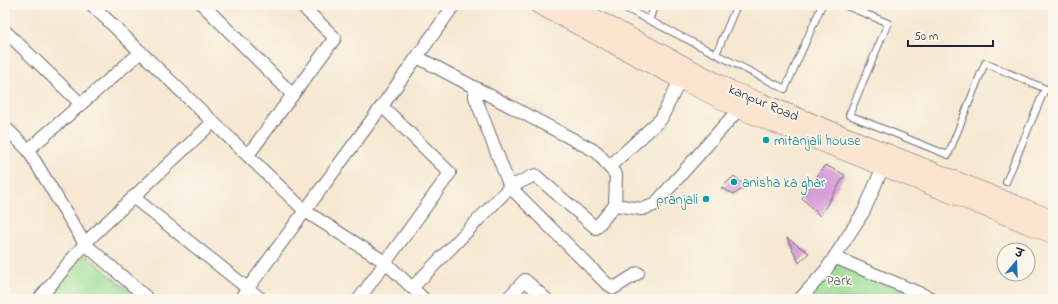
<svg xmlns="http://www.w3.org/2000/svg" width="1058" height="304" font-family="'Indie Flower','Playpen Sans Deva',sans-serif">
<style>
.green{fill:#99dc93;stroke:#5e7f67}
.building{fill:#d59fd7}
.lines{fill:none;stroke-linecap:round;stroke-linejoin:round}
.lane-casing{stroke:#6c6770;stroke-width:8}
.street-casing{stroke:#6c6770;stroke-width:14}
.secondary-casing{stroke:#6c6770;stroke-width:18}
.lane{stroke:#fff;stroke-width:6}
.street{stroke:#fff;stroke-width:12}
.secondary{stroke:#fce5d0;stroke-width:17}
.culture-dot{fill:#0f9aa8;stroke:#fbf7ec;stroke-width:1.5}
.labels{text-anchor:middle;stroke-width:3.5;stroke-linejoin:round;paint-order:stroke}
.street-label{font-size:14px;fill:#22223b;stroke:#fbf7ec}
.culture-label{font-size:14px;fill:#0d838f;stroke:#fbf7ec;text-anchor:start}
.park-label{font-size:14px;fill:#465a55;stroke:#fbf7ec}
</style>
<rect width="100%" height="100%" fill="#fbf7ec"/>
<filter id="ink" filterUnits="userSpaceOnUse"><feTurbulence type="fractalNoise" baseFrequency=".025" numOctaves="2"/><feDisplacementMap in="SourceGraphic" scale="8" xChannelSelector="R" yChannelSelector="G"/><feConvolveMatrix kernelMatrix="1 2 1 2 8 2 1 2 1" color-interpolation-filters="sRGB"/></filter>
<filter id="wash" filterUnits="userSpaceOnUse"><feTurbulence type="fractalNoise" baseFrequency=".012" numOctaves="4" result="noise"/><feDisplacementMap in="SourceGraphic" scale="16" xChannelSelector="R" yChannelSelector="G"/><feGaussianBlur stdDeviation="0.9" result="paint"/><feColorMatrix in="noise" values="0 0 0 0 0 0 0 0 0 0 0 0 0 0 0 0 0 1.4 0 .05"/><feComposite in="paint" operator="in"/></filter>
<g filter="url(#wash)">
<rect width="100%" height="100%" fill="#f6e8d2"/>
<path class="green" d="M84 253 135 296 133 299H46Z
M834 257 933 299H799Z"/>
<g id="blocks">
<path class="building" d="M825 165 845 175 820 216 802 198Z
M734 176 746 187 734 194 721 188Z
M787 238 809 253 799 263Z"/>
</g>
</g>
<g filter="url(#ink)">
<use href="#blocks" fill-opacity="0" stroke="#6c6770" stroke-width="1"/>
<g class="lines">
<defs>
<path id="lane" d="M619 5 785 89 822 5
M844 5 888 23 849 115 948 155 985 63 1053 92
M649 20 655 5
M716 54 737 5
M1006 182 1045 89"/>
<path id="street" d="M92 5 305 211 385 262 424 299
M203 5 293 95
M5 31 81 104
M417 57 597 152 616 175 615 205 596 228 535 175 510 187 475 97V88
M5 127 28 150 85 244 146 297 144 299
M28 150 141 52
M248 155 335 38 301 5
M609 167 661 119 680 80
M133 197 261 299
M615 205 642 209 654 205 739 109
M834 257 933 299
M412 288 510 187 606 283 614 288 638 273
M39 299 87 241 213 122
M240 299 382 106 454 5
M359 299 450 173 382 106
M507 299 525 280 546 299
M800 299 826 270 864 211 883 167"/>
<path id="secondary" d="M538 5 680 80 747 113 1053 235
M571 5 732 90 1053 219"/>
</defs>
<use href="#lane" class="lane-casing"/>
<use href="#street" class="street-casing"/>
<use href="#secondary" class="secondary-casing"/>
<use href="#lane" class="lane"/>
<use href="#street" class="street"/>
<use href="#secondary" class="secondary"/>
</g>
</g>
<g class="culture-dot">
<circle cx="766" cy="140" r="4"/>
<circle cx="734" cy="182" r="4"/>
<circle cx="706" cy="199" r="4"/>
</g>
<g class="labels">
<g class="street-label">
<text transform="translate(764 102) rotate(23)" y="5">kanpur Road</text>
</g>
<g class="culture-label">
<text x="774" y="145">mitanjali house</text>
<text x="742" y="187">anisha ka ghar</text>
<text x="698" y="204" text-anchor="end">pranjali</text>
</g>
<g class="park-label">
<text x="839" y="285">Park</text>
</g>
</g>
<rect width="1058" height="304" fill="none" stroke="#fbf7ec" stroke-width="20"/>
<g transform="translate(1016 262) rotate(19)"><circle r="19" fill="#fbf7ec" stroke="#a4a2a5"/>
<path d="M0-3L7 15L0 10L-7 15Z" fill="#1f6fb2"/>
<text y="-6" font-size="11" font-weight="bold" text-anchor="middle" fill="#22223b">उ</text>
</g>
<path d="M908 40v6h85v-6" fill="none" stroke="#22223b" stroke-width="2"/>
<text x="914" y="40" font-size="12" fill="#22223b" stroke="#fbf7ec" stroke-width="3" paint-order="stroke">50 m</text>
</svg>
